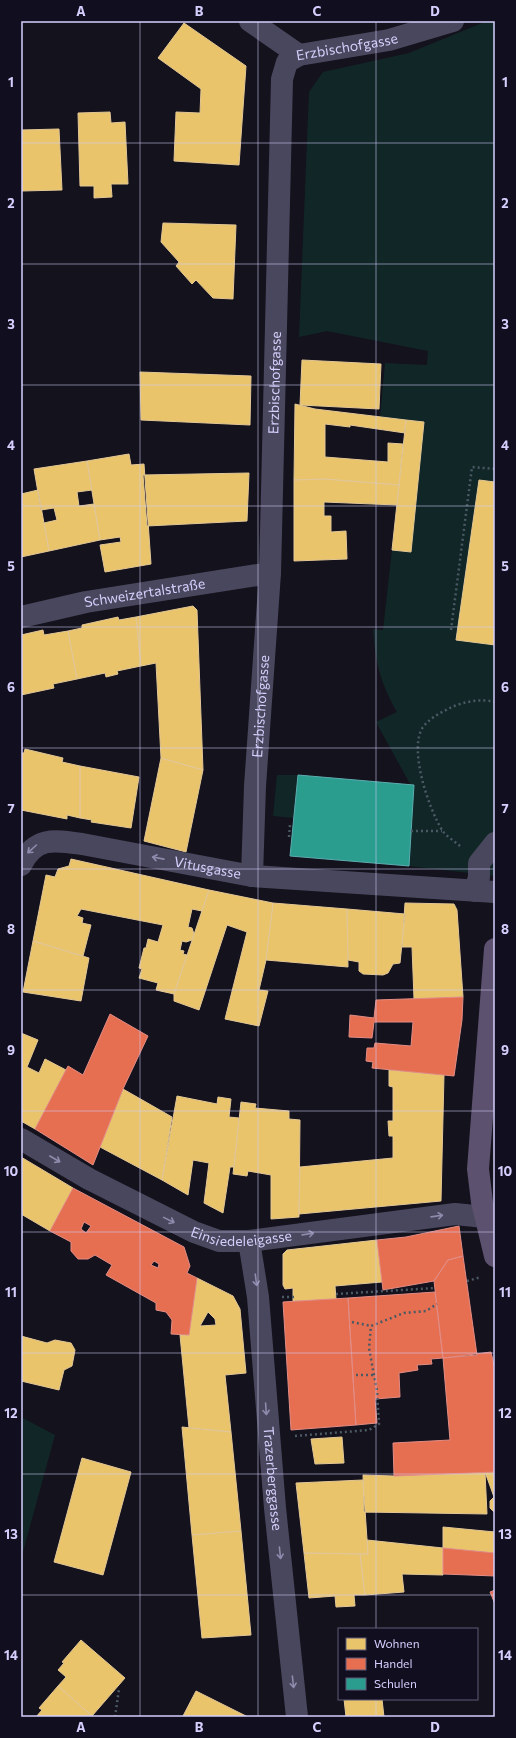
<svg xmlns="http://www.w3.org/2000/svg" width="516" height="1738" font-family="Commissioner,sans-serif">
<style>
.green{fill:#112727}
.homes{fill:#e9c46a;stroke:#e3c796;fill-rule:evenodd}
.shops{fill:#e76f51;stroke:#e28c85;fill-rule:evenodd}
.schools{fill:#2a9d8f;stroke:#5dacb0}
.lines{fill:none;stroke-linecap:round;stroke-linejoin:round}
.path{stroke:#4b5965;stroke-width:2.5;stroke-dasharray:2 3;stroke-linecap:butt}
.minor{stroke:#49475d;stroke-width:22}
.major{stroke:#5c516e;stroke-width:22}
.oneway{stroke:#8f8bad}
.grid{fill:none;stroke:#d5cffd;stroke-width:1;stroke-opacity:0.55}
.labels{text-anchor:middle;stroke-width:4;stroke-linejoin:round;paint-order:stroke}
.street-label{font-size:14px;fill:#d5cffd;stroke:#110e20}
.neatline{fill:none;stroke:#d5cffd;stroke-width:1.5}
.grid-label{font-size:13px;text-anchor:middle;font-weight:bold;fill:#d5cffd}
</style>
<rect width="100%" height="100%" fill="#14121c"/>
<path class="green" d="M487 21H495V482L479 480 495 645V876L409 866 414 785 410 784 376 722 397 712C381 684 375 662 373 629L383 630 392 550 411 552 424 422 380 417 385 363 427 365 428 351 327 331 299 337 309 92 323 72 409 53Z
M277 775H298L294 818 273 816Z
M21 1417 55 1435 21 1559Z"/>
<path class="homes" d="M184 23 246 66 239 165 174 161 176 112 200 113 201 89 158 58Z
M110 112 111 123 125 122 128 184H111L112 197 94 198V186H80L78 113Z
M59 129 62 190 22 191 21 130Z
M163 223 236 225 233 299 213 298 196 280 192 284 176 266 179 262 161 242Z
M302 360 381 364 379 409 300 405Z
M140 372 251 376 250 425 141 420Z
M295 404 315 409 406 420 405 433 350 425V427L325 424V457L388 462V443L403 444 399 485 325 479 294 480Z
M406 420 424 422 411 552 392 550Z
M129 454 131 465 144 464 151 564 105 572 100 545 121 542 120 537 100 540 87 461Z
M87 461 92 490 77 492 79 506 94 504 100 540 49 551 44 523 57 520 54 508 41 510 34 469Z
M249 473 247 521 147 526 143 475Z
M325 479 399 485 397 505 324 502V516H331V532L346 531 347 559 294 561V480Z
M479 480 495 482V645L456 640Z
M38 490 49 551 21 557V494Z
M193 606 197 610 203 770 161 758 156 663 141 666 136 617Z
M118 617 119 620 136 617 141 666 117 671 118 674 106 677 105 673 77 679 68 631 82 628V625Z
M43 630 44 635 68 631 77 679 53 684 54 688 21 695V635Z
M25 749 63 758 62 762 80 766V818L67 815V819L21 810V753H24Z
M161 758 203 770 186 852 144 841Z
M80 766 139 777 131 828 91 822 92 820 80 818Z
M71 859 209 890 202 911 192 909 188 927 192 928 194 934 192 940 186 942 182 941 180 950 184 951 183 954 187 955 174 994 156 990 158 983 139 978 142 969 139 968 144 948H146L148 939 158 942 163 925 81 909 77 916 83 918 82 923 91 925 83 956 33 941 46 875 55 877 58 869 69 866Z
M209 890 273 903 266 960 259 990 268 991 259 1026 225 1019 247 932 227 925 199 1010 174 1001V994Z
M273 903 347 909 348 967 266 960Z
M405 903 454 904 457 910 463 997 414 999 412 947H402Z
M347 909 405 914 400 963 393 964 388 973 383 975 363 974 359 971V962L348 960Z
M33 941 89 958 81 1001 23 992Z
M21 1033 38 1040 27 1067 39 1073 45 1059 66 1070 35 1129 21 1121Z
M389 1070 444 1075 441 1201 299 1214 300 1167 393 1158V1136H389L388 1121H393V1087L389 1086Z
M123 1089 172 1117 162 1180 100 1147Z
M177 1096 217 1104 218 1097 231 1099 229 1117 239 1118 234 1167H230L223 1213 204 1203 209 1163 193 1160 188 1195 162 1180Z
M241 1102 256 1104 255 1108 289 1111V1119L300 1120 299 1217 271 1219V1175L248 1171 247 1176 233 1174Z
M21 1157 73 1188 50 1231 21 1214Z
M377 1240 382 1282 335 1286 336 1299 293 1301V1288L285 1289 283 1285V1254L287 1250Z
M197 1278 233 1296 240 1309 246 1373 225 1375 231 1432 189 1428 180 1335H189ZM208 1312 215 1319 216 1325 200 1326Z
M21 1336 47 1343 55 1340 71 1343 75 1350 72 1366 64 1370 59 1390 21 1381Z
M182 1427 231 1432 241 1531 192 1535Z
M342 1437 344 1463 315 1464 311 1439Z
M82 1458 131 1472 103 1575 54 1562Z
M485 1472H495V1513L490 1508V1501L494 1497Z
M485 1472 487 1514 364 1512 363 1475 394 1476Z
M363 1480 368 1554 304 1553 296 1483Z
M443 1527 495 1532V1553L443 1548Z
M241 1531 251 1635 202 1638 192 1535Z
M367 1540 443 1548V1575L402 1574 404 1592 365 1595 360 1554H368Z
M304 1553 360 1554 365 1595H354L355 1606 336 1607 335 1596 309 1598Z
M81 1640 125 1678 92 1716 58 1686 66 1677 58 1670 64 1663 62 1662Z
M58 1686 92 1716 94 1717H36L42 1710 39 1708Z
M196 1691 248 1717H185L183 1716Z
M344 1699H382L384 1717H346Z"/>
<path class="shops" d="M463 997 462 1020 454 1076 372 1068 373 1062 366 1061 367 1048H374L375 1043 411 1046 413 1022H374L372 1038 349 1037 350 1015 374 1018 376 1000Z
M110 1014 148 1036 123 1089 93 1165 35 1129 68 1066 83 1075Z
M73 1188 184 1247 190 1266 187 1273 197 1278 189 1335 171 1334 172 1320 166 1312 156 1310V1303L106 1275 112 1265 95 1255 88 1259H78L71 1251V1242L50 1231ZM84 1222 91 1226 86 1233 81 1229ZM154 1261 159 1264 158 1268 151 1265Z
M459 1226 463 1256 448 1260 434 1281 383 1290 377 1240 406 1237Z
M463 1256 477 1355 443 1358 434 1281 448 1260Z
M435 1292 443 1358 431 1359 432 1364 417 1365 418 1370 399 1373 400 1397 375 1399 377 1423 356 1425 348 1298Z
M348 1298 356 1425 291 1430 283 1302Z
M491 1352 495 1369V1472L394 1476 393 1443 450 1440 443 1358Z
M443 1548 495 1553V1576L443 1574Z
M495 1590V1604L490 1592Z"/>
<path class="schools" d="M298 775 414 785 409 866 290 856Z"/>
<g class="lines">
<path class="path" d="M451 630 472 467 495 469
M411 831H442
M289 837 290 825
M460 846C454 841 446 836 442 830 429 809 408 749 423 727 430 718 440 713 450 708 462 702 482 698 495 702
M467 1281 481 1277
M336 1294 435 1288
M282 1297H294
M352 1322 371 1326
M356 1375H374
M295 1436 369 1430 379 1424 377 1391 369 1348 371 1326 404 1313 426 1311 437 1304
M115 1717 119 1689"/>
<g class="minor">
<path d="M250 21 299 55"/>
<path id="s1" d="M21 617 86 602 270 573"/>
<path id="s2" d="M21 865C35 836 55 840 82 844L252 876 495 892"/>
<path id="s3" d="M252 876 255 786 270 573 282 79 287 62 299 55 389 40 453 21"/>
<path d="M475 891 479 877V863L495 843"/>
<path id="s4" d="M21 1139 89 1179 194 1232 219 1241H249L455 1214 495 1218"/>
<path id="s5" d="M249 1241 258 1297 275 1508 297 1717"/>
</g>
<path class="major" d="M495 949 478 1169 482 1202 495 1256"/>
</g>
<defs><path id="oneway-shaft" d="M-6 0H5M1.5-3L5.5 0L1.5 3" fill="none" stroke-width="1.6" stroke-linecap="round" stroke-linejoin="round"/></defs>
<g class="oneway">
<use href="#oneway-shaft" transform="translate(32 849) rotate(138)"/>
<use href="#oneway-shaft" transform="translate(158 858) rotate(-169)"/>
<use href="#oneway-shaft" transform="translate(55 1159) rotate(30)"/>
<use href="#oneway-shaft" transform="translate(437 1216) rotate(-8)"/>
<use href="#oneway-shaft" transform="translate(169 1220) rotate(26)"/>
<use href="#oneway-shaft" transform="translate(308 1234) rotate(-8)"/>
<use href="#oneway-shaft" transform="translate(256 1280) rotate(83)"/>
<use href="#oneway-shaft" transform="translate(266 1409) rotate(86)"/>
<use href="#oneway-shaft" transform="translate(280 1553) rotate(84)"/>
<use href="#oneway-shaft" transform="translate(293 1682) rotate(84)"/>
</g>
<path class="grid" d="M140 21V1717M258 21V1717M376 21V1629M21 143H495M21 264H495M21 385H495M21 506H495M21 627H495M21 748H495M21 869H495M21 990H495M21 1111H495M21 1232H495M21 1353H495M21 1474H495M21 1595H495M376 1699V1717"/>
<g class="labels">
<g class="street-label">
<text dy="5" stroke="none"><textPath href="#s3" startOffset="878">Erzbischofgasse</textPath></text>
<text dy="5" stroke="none"><textPath href="#s3" startOffset="494">Erzbischofgasse</textPath></text>
<text dy="5" stroke="none"><textPath href="#s1" startOffset="126">Schweizertalstraße</textPath></text>
<text dy="5" stroke="none"><textPath href="#s3" startOffset="170">Erzbischofgasse</textPath></text>
<text dy="5" stroke="none"><textPath href="#s2" startOffset="199">Vitusgasse</textPath></text>
<text dy="5" stroke="none"><textPath href="#s4" startOffset="245">Einsiedeleigasse</textPath></text>
<text dy="5" stroke="none"><textPath href="#s5" startOffset="239">Trazerberggasse</textPath></text>
</g>
</g>
<rect width="516" height="1738" fill="none" stroke="#110e20" stroke-width="44"/>
<rect x="338" y="1628" width="140" height="72" fill="#110e20" stroke="#5f5b78"/>
<rect x="346" y="1638" width="20" height="12" fill="#e9c46a" stroke="#5f5b78"/>
<text x="374" y="1648" font-size="12" fill="#d5cffd">Wohnen</text>
<rect x="346" y="1658" width="20" height="12" fill="#e76f51" stroke="#5f5b78"/>
<text x="374" y="1668" font-size="12" fill="#d5cffd">Handel</text>
<rect x="346" y="1678" width="20" height="12" fill="#2a9d8f" stroke="#5f5b78"/>
<text x="374" y="1688" font-size="12" fill="#d5cffd">Schulen</text>
<rect x="22" y="22" width="472" height="1694" class="neatline"/>
<g class="grid-label">
<text x="81" y="16">A</text>
<text x="199" y="16">B</text>
<text x="317" y="16">C</text>
<text x="435" y="16">D</text>
<text x="11" y="87">1</text>
<text x="505" y="87">1</text>
<text x="11" y="208">2</text>
<text x="505" y="208">2</text>
<text x="11" y="329">3</text>
<text x="505" y="329">3</text>
<text x="11" y="450">4</text>
<text x="505" y="450">4</text>
<text x="11" y="571">5</text>
<text x="505" y="571">5</text>
<text x="11" y="692">6</text>
<text x="505" y="692">6</text>
<text x="11" y="813">7</text>
<text x="505" y="813">7</text>
<text x="11" y="934">8</text>
<text x="505" y="934">8</text>
<text x="11" y="1055">9</text>
<text x="505" y="1055">9</text>
<text x="11" y="1176">10</text>
<text x="505" y="1176">10</text>
<text x="11" y="1297">11</text>
<text x="505" y="1297">11</text>
<text x="11" y="1418">12</text>
<text x="505" y="1418">12</text>
<text x="11" y="1539">13</text>
<text x="505" y="1539">13</text>
<text x="11" y="1660">14</text>
<text x="505" y="1660">14</text>
<text x="81" y="1732">A</text>
<text x="199" y="1732">B</text>
<text x="317" y="1732">C</text>
<text x="435" y="1732">D</text>
</g>
</svg>
